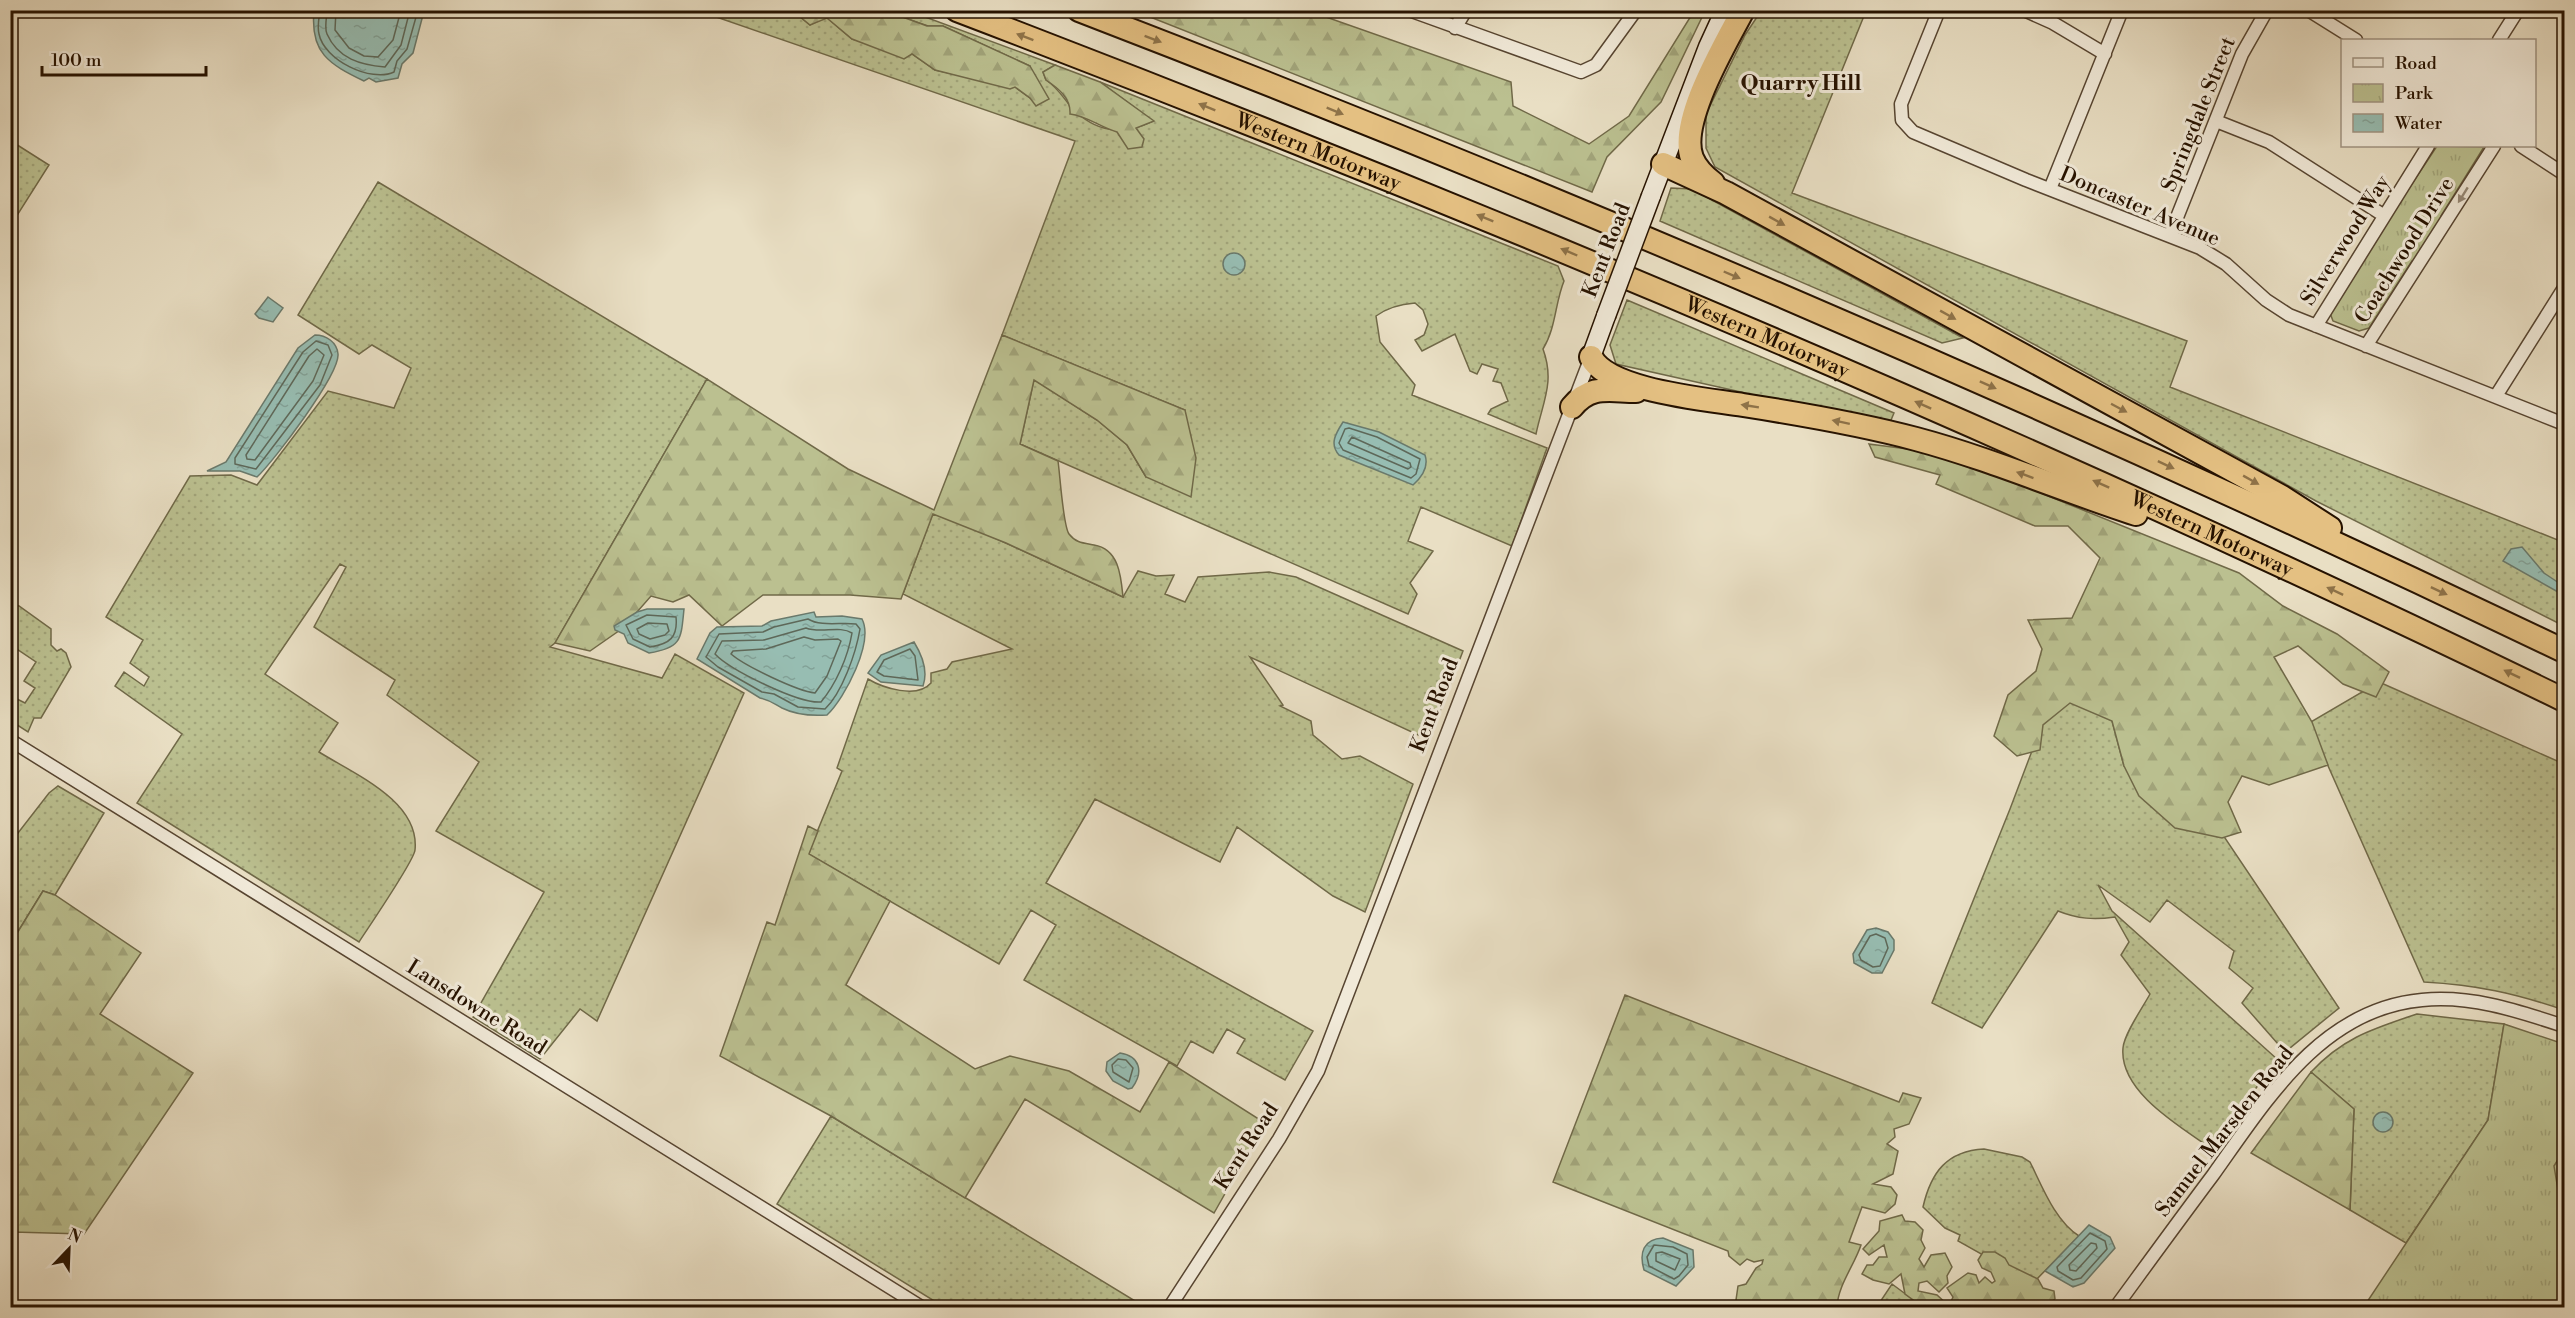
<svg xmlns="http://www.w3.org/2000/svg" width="2575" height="1318" font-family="'Libre Bodoni',serif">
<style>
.grass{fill:url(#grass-dots);stroke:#706948;stroke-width:1.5}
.forest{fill:url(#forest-firs);stroke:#706948;stroke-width:1.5}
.park{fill:url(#park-tufts);stroke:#706948;stroke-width:1.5}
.pitch{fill:#bbc090;stroke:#706948;stroke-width:1.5}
.water{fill:url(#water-ripples);stroke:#6a796b;stroke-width:1.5}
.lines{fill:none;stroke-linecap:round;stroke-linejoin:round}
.shore{stroke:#5e6859;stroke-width:1.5}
.minor-casing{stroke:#574531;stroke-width:15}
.secondary-casing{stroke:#261200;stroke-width:21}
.motorway-casing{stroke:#261200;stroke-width:26}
.minor{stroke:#f1ead9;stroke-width:12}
.secondary{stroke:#f1ead9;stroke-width:18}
.motorway{stroke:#e4c082;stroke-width:22}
.secondary-bridge-casing{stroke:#261200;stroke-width:21;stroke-linecap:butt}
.secondary-bridge{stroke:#f1ead9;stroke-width:18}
.oneway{fill:#8e7248}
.oneway2{fill:#968977}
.labels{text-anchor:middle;stroke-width:6;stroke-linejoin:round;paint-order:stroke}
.street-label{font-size:21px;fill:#261200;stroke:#f1ead9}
.neighbourhood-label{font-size:22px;font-weight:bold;fill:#261200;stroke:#f1ead9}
</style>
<defs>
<pattern id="grass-dots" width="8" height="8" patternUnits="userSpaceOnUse" patternTransform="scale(1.5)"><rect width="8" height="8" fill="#bbc090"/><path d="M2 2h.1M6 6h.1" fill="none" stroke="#a1a47a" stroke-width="1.8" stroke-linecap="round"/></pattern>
<pattern id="forest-firs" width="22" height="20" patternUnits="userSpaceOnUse" patternTransform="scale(1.5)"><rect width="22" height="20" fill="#bbc090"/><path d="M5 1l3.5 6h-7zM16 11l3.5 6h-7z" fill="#a1a47a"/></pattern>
<pattern id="park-tufts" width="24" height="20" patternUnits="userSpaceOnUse" patternTransform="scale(1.5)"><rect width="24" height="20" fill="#bbc090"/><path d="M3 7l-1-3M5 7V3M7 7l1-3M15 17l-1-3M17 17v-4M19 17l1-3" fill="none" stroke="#a1a47a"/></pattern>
<pattern id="water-ripples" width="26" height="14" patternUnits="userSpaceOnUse" patternTransform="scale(1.5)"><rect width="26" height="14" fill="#97bdb2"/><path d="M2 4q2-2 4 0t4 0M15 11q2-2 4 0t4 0" fill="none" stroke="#82a197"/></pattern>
</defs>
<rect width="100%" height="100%" fill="#e9dfc4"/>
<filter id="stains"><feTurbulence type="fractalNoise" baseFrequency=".00333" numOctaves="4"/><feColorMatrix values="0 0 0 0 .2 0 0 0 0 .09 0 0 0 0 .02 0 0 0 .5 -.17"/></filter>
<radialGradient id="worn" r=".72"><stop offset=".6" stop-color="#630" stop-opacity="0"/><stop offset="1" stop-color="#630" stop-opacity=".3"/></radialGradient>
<path class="grass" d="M699 11H793L810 25 826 17 852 39 912 54 935 70 1015 87 1030 98V66L943 26H928L896 15 902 11H909L1055 65 1043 72 1046 80C1058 88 1062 96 1071 107 1096 133 1122 136 1153 121L1100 82 1558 266 1564 281C1555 303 1556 328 1543 349 1555 382 1543 401 1536 434L1488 414 1491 409 1508 401 1501 383 1493 381 1498 369 1482 364 1477 374 1470 371 1455 334 1422 351 1415 340 1424 335 1428 324 1423 310 1415 303C1401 304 1387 308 1376 316L1380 342 1415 385 1412 395 1547 448 1512 546 1421 507 1408 541 1433 551 1410 583 1417 594 1408 614 1020 444 1034 379 1097 420 1127 445 1146 477 1185 410 1002 335 1075 141Z
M1761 11H1866L1792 193 2187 341 2170 387 2558 540 2564 550V626L2316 501 1715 167 1706 148V114L1745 35Z
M11 141 49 165 11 225Z
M378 182 707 379 555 643 550 647 662 678 675 654 744 693 597 1021 580 1009 540 1059 473 1017 544 892 436 831 479 762 387 695 395 680 314 627 346 567 340 564 265 674 338 723 319 752C354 774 420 801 415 850 414 861 368 928 359 942L137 803 182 734 115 686 124 672 144 686 149 677 130 663 143 640 106 617 190 476 231 475 257 485 328 391 394 408 411 368 372 345 359 354 298 315Z
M1671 188 1692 189 1963 338 1942 343 1660 221Z
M1627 300 1894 413 1889 425 1616 364 1610 345Z
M934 510 1123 597 1138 571 1156 576 1174 575 1165 594 1185 602 1198 577 1269 572 1296 577 1463 651 1429 740 1250 657 1283 705 1280 706 1311 721 1313 735 1342 759 1360 756 1413 784 1365 912 1333 896 1237 827 1220 862 1095 799 1046 883 1313 1031 1285 1080 1237 1053 1245 1039 1227 1029 1213 1053 1191 1041 1177 1066 1024 980 1056 925 1031 910 999 964 808 854 842 771 837 768 868 679C883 688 917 699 931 683V673L947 669 952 662 1012 649 903 594Z
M11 603 19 606 51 629V645L57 651 61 649 66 653 71 667 41 718H34L28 732 11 721V699L13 697 25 703 35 688 24 681 36 662 11 645Z
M2098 668 2124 766 2223 835 2339 1008 2285 1052 2242 1003 2253 988 2229 968 2234 951 2167 900 2150 922 2098 885 2112 911 2277 1059 2212 1149C2181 1127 2119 1092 2123 1048 2124 1034 2143 1007 2150 994L2121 955 2129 942 2115 917C2094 920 2078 919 2058 911L1982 1028 1932 1003 2010 809 2055 690Z
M2379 682 2564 764V1010C2514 993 2477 985 2424 982L2309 723Z
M58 786 104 813 55 895 43 891 11 943V842L49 793Z
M2417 1014 2504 1024 2488 1120 2406 1243 2350 1210 2354 1109 2311 1072C2344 1037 2373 1029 2417 1014Z
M831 1116 1145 1307H944L777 1204Z
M1984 1149 2022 1157 2030 1162C2042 1186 2055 1221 2079 1236L2033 1283 1958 1241 1960 1235 1945 1228 1923 1207C1931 1172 1947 1151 1984 1149Z
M1892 1284 1923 1307 1876 1308Z"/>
<path class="forest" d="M793 11H902L903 13 897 15 927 26H943L1030 66 1049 99 1036 106 1030 98 1015 87 1010 89 935 70 912 54 904 59 852 39 827 18 810 25Z
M1135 11H1309L1511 82 1513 106 1589 144 1629 116 1694 11H1705L1661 102 1607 157 1592 192Z
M1055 65 1100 82 1154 121 1136 128 1144 139 1142 147 1128 149 1117 132C1100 127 1087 116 1070 114 1071 98 1058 88 1046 80L1043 72Z
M1002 335 1185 410 1196 458 1191 497 1146 477 1127 445 1097 420 1034 380 1020 444 1058 461C1060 474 1063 526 1069 534 1076 543 1083 543 1094 545 1119 549 1121 576 1123 597L1006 543 933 514 901 599 850 595H763L722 626 689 595 673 602 651 596 623 628 590 651 555 643 707 379 848 469 934 510Z
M1869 444 1923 451 2011 481 2239 573 2283 606 2337 634 2389 672 2376 697 2343 684 2298 646 2274 657 2312 722 2328 765 2269 785 2242 776 2228 802 2241 832 2222 838 2175 828 2139 796 2124 766 2112 721 2070 703 2043 725 2040 750 2017 756 1994 736 2008 695 2036 671 2042 649 2028 620 2072 618 2100 558 2068 526H2035L1936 484 1940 475 1875 457Z
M808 826 818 831 809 854 890 901 846 985 975 1069 1010 1056 1069 1071 1140 1112 1169 1062 1265 1123 1214 1213 1025 1099 965 1198 831 1116 720 1056 767 922 775 925Z
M43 891 55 895 141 953 100 1014 193 1073 84 1234 13 1232 11 1254V943Z
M1625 995 1899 1102 1903 1093 1921 1098 1909 1124 1894 1129 1895 1137 1887 1144 1898 1151 1893 1174 1873 1184 1891 1187 1897 1195 1895 1204 1885 1213 1862 1207 1849 1242 1861 1245C1854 1266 1838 1285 1837 1307H1735L1738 1286 1746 1284 1756 1268 1762 1264 1763 1260 1754 1262 1747 1259 1740 1265 1729 1256 1728 1251 1553 1182Z
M2311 1072 2354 1109 2350 1210 2251 1153Z
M1902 1215 1905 1221 1915 1222 1923 1230 1921 1240 1925 1248 1919 1259 1924 1267 1931 1255 1945 1253 1952 1267 1947 1276 1948 1283 1939 1292 1927 1281 1919 1283 1918 1291 1937 1295 1949 1306 1953 1297 1947 1288 1968 1273 1976 1275 1979 1283 1985 1277 1992 1283 1995 1281 1991 1272 1982 1268 1978 1260 1983 1252H1995L2005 1258 2009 1265 2038 1279 2043 1288 2054 1291 2055 1299 2045 1307H1923L1905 1294 1901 1274 1889 1284 1873 1280 1862 1274 1867 1265H1873L1879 1257H1887L1884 1245 1869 1255 1863 1249 1879 1231 1880 1221Z"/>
<path class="park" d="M2437 146 2484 147 2441 216 2442 221 2417 260 2412 261 2369 328 2359 331 2333 321 2330 313 2403 192 2408 190Z
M2504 1024 2564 1044V1307L2363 1308 2488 1120Z"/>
<path class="pitch" d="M2562 1153H2564V1226L2554 1166Z"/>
<path class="water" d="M314 11V10L424 11 413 53 402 64 398 78 376 82 369 78 364 81C329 64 310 53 314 11Z
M1223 264a11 11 0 1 1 22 0a11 11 0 1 1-22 0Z
M268 297 283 308 273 322 259 318 255 314Z
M315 335C326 335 337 342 338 354 340 374 274 461 257 477L240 471H207L226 462 298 348Z
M1343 422 1379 432 1425 455C1429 467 1422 477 1413 485L1339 455C1329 444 1336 433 1343 422Z
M2522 547 2544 573 2559 583 2558 592 2503 561 2511 549Z
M647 609H684C681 639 682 648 649 653L628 643 624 634 615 630 614 626 637 612Z
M814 612 816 617 842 616 862 619C874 642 845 698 827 715 812 716 796 715 782 708 773 703 770 700 760 698L697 659 710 633 717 627 762 626 771 621Z
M914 642C922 655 928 672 923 686L881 682 868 673 881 655Z
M1876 928 1888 932 1894 940V950L1882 973H1872L1854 963 1853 954 1867 930Z
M1120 1053C1140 1056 1144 1072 1132 1088L1128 1089 1113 1081 1106 1071 1107 1062Z
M2373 1122a10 10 0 1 1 20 0a10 10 0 1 1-20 0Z
M2089 1225 2110 1237 2115 1248 2084 1283 2073 1287 2045 1271Z
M1663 1238 1693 1250 1694 1267 1676 1286 1644 1270C1639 1253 1643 1239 1663 1238Z"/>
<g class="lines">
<path class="shore" d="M320 10C319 18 317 27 319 34 324 60 371 83 394 72L397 61 407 49 418 10
M327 10C327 17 324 28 327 34 338 59 361 65 385 67L401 45 410 10
M336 10 335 30 349 48 364 56 378 57 393 40 401 10
M316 341 328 345 332 355 320 385 256 469 235 464V458L303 352Z
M317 349 324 355 313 381 255 460 247 459 246 455 309 356Z
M1349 428 1377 437 1420 459 1416 474 1411 478 1343 450 1339 443 1345 429Z
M1352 437 1410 463 1411 467 1408 469 1348 443Z
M647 615 676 617C678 637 670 644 650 647L633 639 626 625Z
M808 619C821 627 841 622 856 624L860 629C856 653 842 693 825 709L798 707 774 694 762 692 718 667 706 657 719 634 763 632 774 627Z
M648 623 667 624 669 631 665 635 650 639 639 634 637 629Z
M806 628C821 634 839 625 852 633 848 657 836 684 821 702 799 704 730 670 715 654L722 641 764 640Z
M804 637 815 640 838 639 841 641 827 676 815 693C797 691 745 666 731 654L733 651 766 649Z
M910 649 915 656 918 680 884 676 877 672 884 660Z
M1876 934 1885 938 1888 948 1880 966 1873 967 1861 960 1859 955 1870 936Z
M1118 1059 1126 1060 1133 1068 1129 1082 1113 1072 1112 1065Z
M2090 1233 2105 1241 2107 1249 2081 1278 2073 1280 2058 1271 2057 1267Z
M2091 1243 2096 1244 2097 1248 2076 1271 2070 1270 2069 1265Z
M1654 1245 1673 1247 1687 1254 1688 1265 1679 1276 1674 1279 1649 1266 1647 1257Z
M1662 1252 1680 1259 1675 1270 1656 1261V1253Z"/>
<defs>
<path id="minor" d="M1409 10 1581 72 1596 65 1636 10
M1939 10 1901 104 1902 120 1913 132 2026 180 2200 248 2226 264 2266 300 2289 315 2564 424
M2024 10 2053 23 2105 54
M2308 10 2356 40
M2560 10 2564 14
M1455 28 1466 10
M2499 40 2518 10
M2216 121 2269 142 2383 215
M2521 146 2564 174
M2050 189 2122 10
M2170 235 2242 54 2267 10
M2316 326 2428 146
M2366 346 2494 146
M2496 396 2564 288
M10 740 923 1308
M1169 1308 1279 1139 1318 1071 1591 357
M2115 1308C2148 1263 2180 1219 2213 1175 2266 1101 2321 1009 2422 1000 2472 995 2518 1011 2564 1026"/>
<path id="secondary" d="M1651 196 1708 47 1725 10
M1591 357 1606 316"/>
<g id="motorway">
<path id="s1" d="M957 10C1502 218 2040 445 2564 700"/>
<path d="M1079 10C1583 204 2078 418 2564 651"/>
<path d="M1663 164 1726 193 2282 497 2330 528"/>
<path d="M1713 183C1704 176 1696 168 1692 158 1678 122 1726 43 1743 10"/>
<path d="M1591 357C1608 391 1706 399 1743 405 1801 414 1860 424 1916 439 1991 459 2062 490 2136 514"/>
<path d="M1572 407C1591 384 1609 391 1636 391"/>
</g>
</defs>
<use href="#minor" class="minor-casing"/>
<use href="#secondary" class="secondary-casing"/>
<use href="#motorway" class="motorway-casing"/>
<use href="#minor" class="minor"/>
<use href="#secondary" class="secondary"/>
<use href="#motorway" class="motorway"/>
<defs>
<path id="secondary-bridge" d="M1606 316 1651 196"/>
</defs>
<use href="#secondary-bridge" class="secondary-bridge-casing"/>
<use href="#secondary-bridge" class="secondary-bridge"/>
</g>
<defs><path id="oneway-solid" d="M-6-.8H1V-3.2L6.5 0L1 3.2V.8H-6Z" transform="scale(1.5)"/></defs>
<g class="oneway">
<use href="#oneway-solid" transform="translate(1025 37) rotate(-159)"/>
<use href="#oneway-solid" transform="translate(1153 39) rotate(21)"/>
<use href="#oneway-solid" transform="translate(1207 107) rotate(-158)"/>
<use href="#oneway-solid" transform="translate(1335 111) rotate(22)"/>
<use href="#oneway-solid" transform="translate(1485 218) rotate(-158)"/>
<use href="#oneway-solid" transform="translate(1777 221) rotate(29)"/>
<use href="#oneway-solid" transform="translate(1569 252) rotate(-157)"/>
<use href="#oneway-solid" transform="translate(1732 275) rotate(23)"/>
<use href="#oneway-solid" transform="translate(1948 315) rotate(29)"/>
<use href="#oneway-solid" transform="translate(1988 385) rotate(24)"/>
<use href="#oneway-solid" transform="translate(1923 405) rotate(-156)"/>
<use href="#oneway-solid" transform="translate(1750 406) rotate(-171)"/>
<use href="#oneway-solid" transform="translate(2119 408) rotate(28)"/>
<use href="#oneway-solid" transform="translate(1841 422) rotate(-168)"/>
<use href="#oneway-solid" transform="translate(2166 465) rotate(25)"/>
<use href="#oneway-solid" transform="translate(2025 475) rotate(-160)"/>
<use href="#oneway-solid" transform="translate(2251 480) rotate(29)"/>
<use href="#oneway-solid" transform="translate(2101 484) rotate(-156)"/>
<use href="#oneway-solid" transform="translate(2335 591) rotate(-155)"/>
<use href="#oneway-solid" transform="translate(2439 591) rotate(25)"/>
<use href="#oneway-solid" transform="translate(2512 674) rotate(-154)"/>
</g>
<use class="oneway2" href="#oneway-solid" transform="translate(2463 195) rotate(122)"/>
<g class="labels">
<g class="street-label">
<text transform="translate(2198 114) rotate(-68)" y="7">Springdale Street</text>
<text dy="7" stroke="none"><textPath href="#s1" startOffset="388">Western Motorway</textPath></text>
<text transform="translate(2140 206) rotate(23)" y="7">Doncaster Avenue</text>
<text transform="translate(2345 240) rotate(-58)" y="7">Silverwood Way</text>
<text transform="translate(1606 250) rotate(-69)" y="7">Kent Road</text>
<text transform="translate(2404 250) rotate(-58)" y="7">Coachwood Drive</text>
<text dy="7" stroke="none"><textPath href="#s1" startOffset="874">Western Motorway</textPath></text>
<text dy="7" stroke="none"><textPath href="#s1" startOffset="1360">Western Motorway</textPath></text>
<text transform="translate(1434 705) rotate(-69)" y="7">Kent Road</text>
<text transform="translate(477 1007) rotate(32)" y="7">Lansdowne Road</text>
<text transform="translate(2224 1131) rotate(-52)" y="7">Samuel Marsden Road</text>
<text transform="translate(1246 1146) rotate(-57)" y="7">Kent Road</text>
</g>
<g class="neighbourhood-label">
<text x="1801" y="90">Quarry Hill</text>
</g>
</g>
<rect width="2575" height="1318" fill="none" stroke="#e9dfc4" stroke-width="36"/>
<rect x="12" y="12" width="2551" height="1294" fill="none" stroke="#261200" stroke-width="3"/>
<rect x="18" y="18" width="2539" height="1282" fill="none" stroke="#261200" stroke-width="1.5"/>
<rect x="2341" y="39" width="195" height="108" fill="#f1ead9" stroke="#a09482" stroke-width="1.5"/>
<rect x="2353" y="58" width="30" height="9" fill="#f1ead9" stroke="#a09482" stroke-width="1.5"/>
<text x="2395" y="69" font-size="18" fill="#261200">Road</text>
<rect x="2353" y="84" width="30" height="18" fill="url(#park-tufts)" stroke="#a09482" stroke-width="1.5"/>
<text x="2395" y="99" font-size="18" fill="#261200">Park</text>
<rect x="2353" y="114" width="30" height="18" fill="url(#water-ripples)" stroke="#a09482" stroke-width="1.5"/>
<text x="2395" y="129" font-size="18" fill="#261200">Water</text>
<g transform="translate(69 1249) rotate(23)" stroke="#f1ead9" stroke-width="4.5" paint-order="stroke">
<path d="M0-4.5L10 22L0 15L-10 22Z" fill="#261200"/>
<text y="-9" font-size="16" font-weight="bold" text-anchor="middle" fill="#261200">N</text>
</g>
<path d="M42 66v9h164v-9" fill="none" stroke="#261200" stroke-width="3"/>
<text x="51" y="66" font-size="18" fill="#261200" stroke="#f1ead9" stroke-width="4.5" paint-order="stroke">100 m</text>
<rect width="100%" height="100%" filter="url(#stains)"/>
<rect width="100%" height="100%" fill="url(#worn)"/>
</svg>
